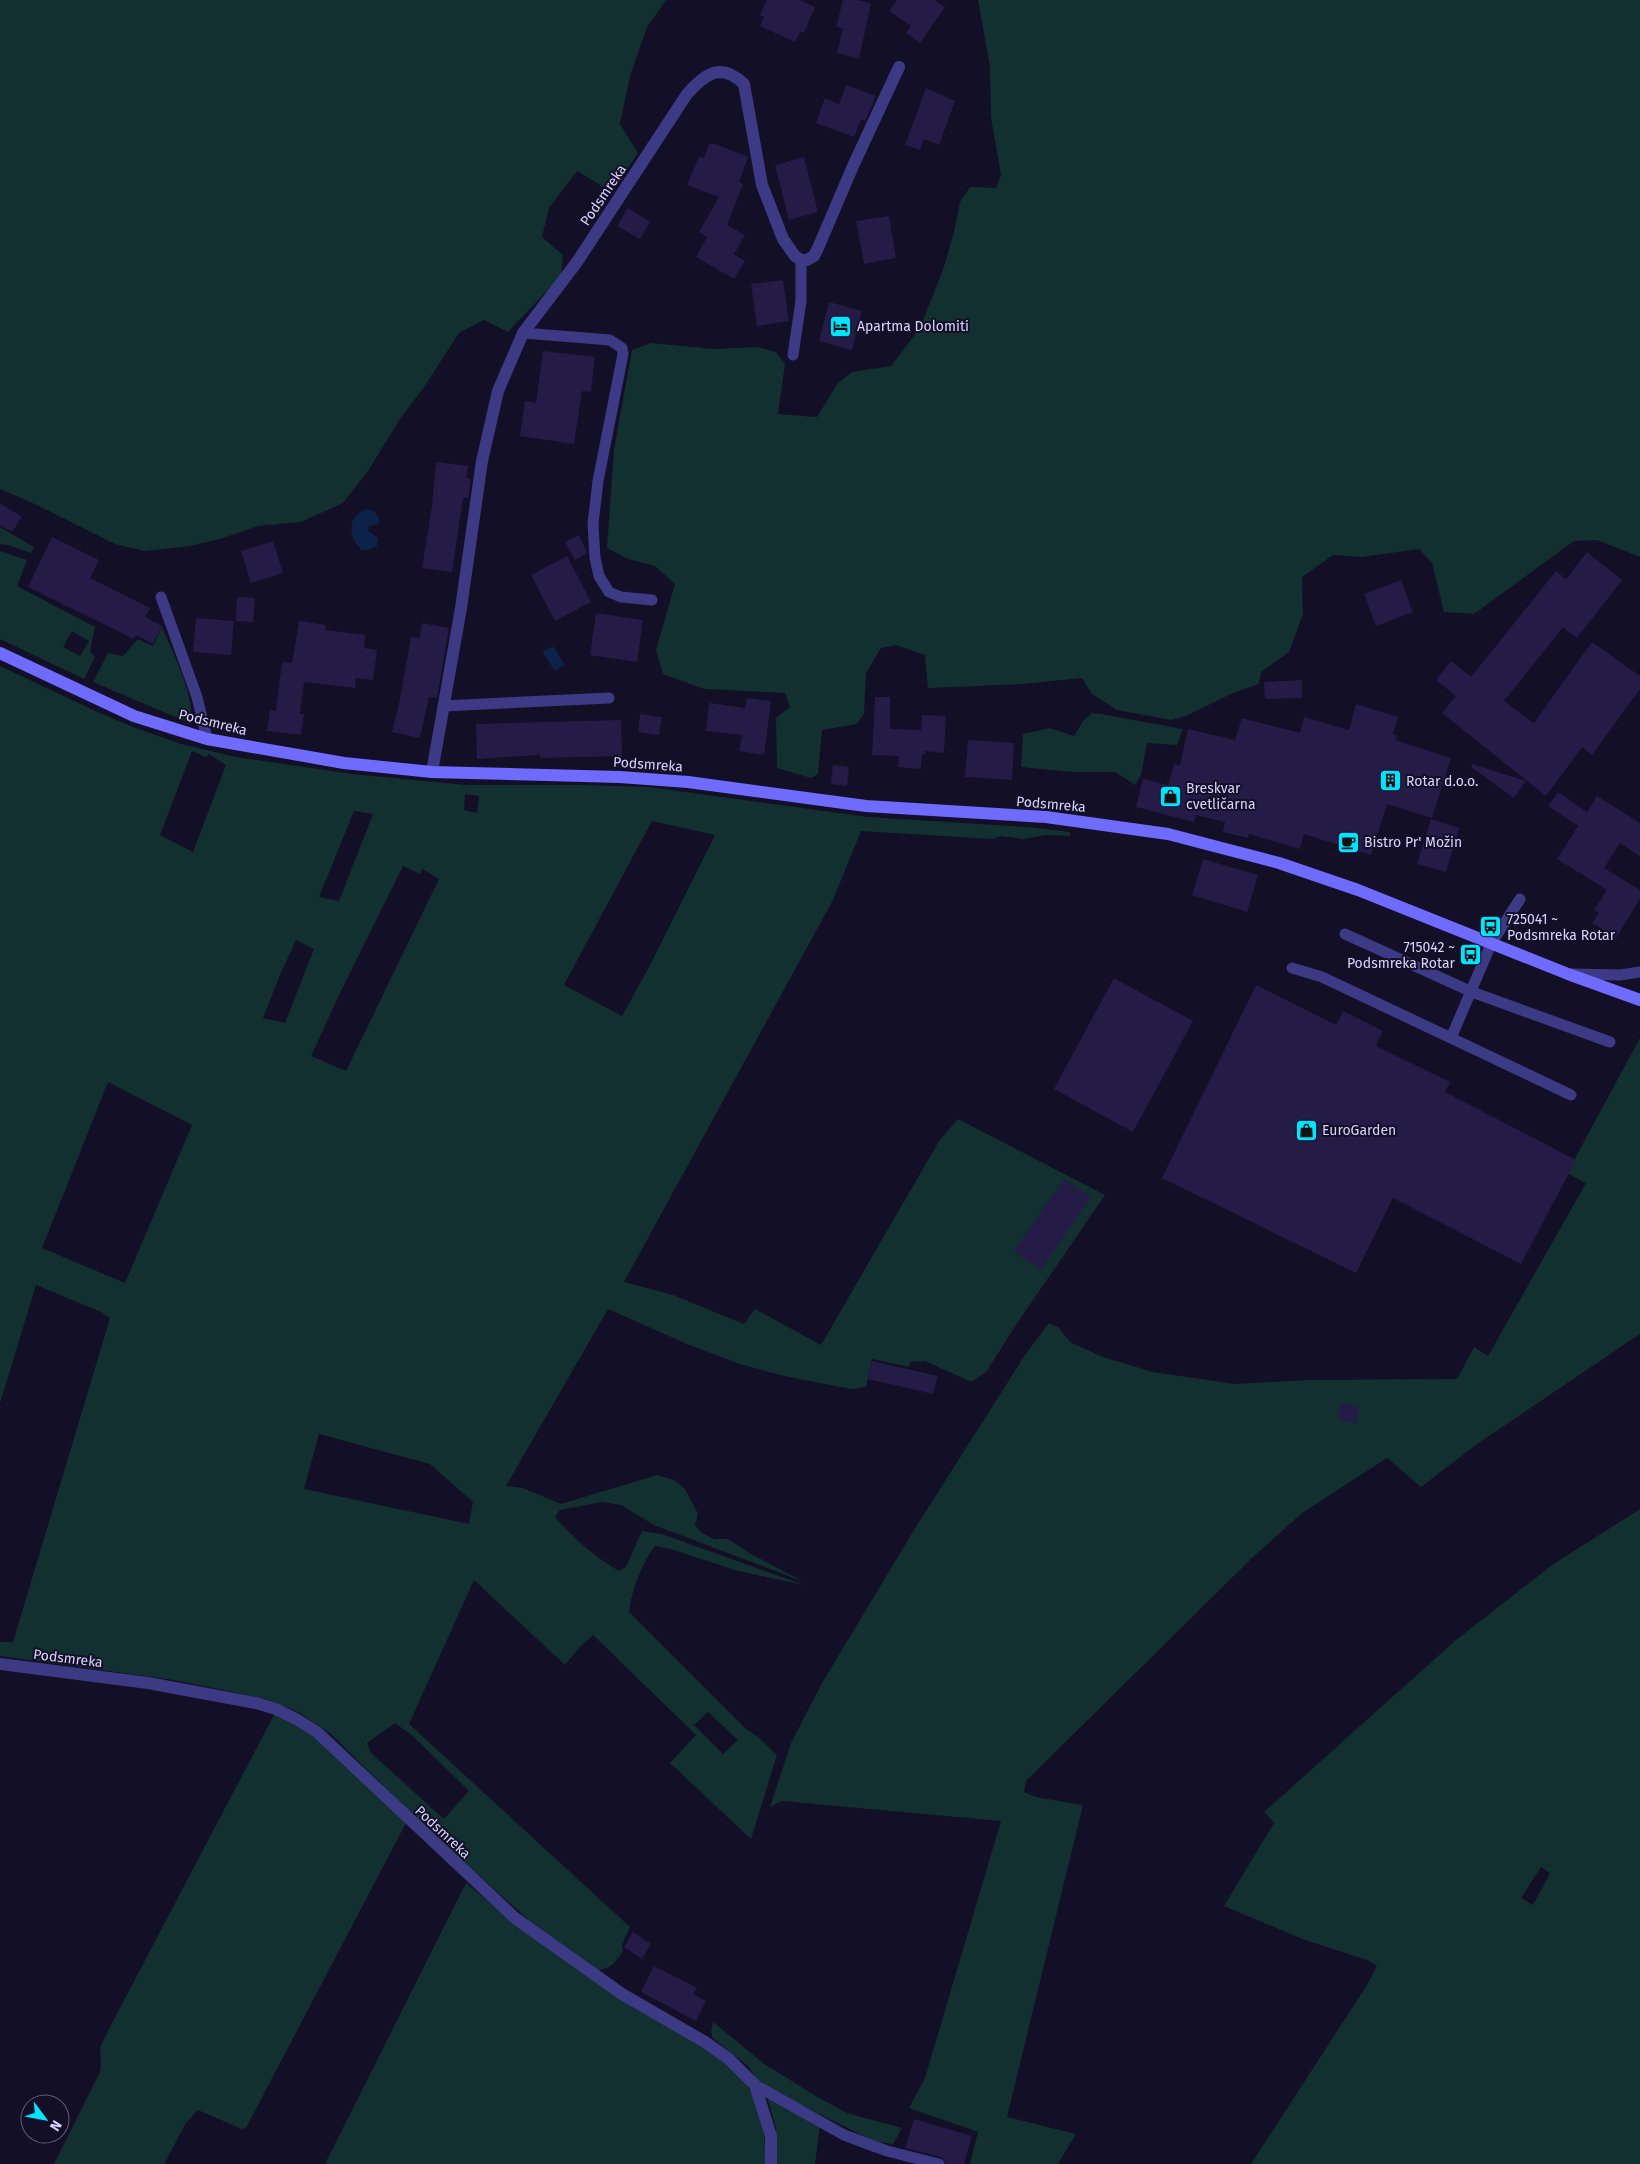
<svg xmlns="http://www.w3.org/2000/svg" width="1640" height="2164" font-family="'Fira Sans',sans-serif">
<style>
.green{fill:#12302f;fill-rule:evenodd}
.water{fill:#0c2248}
.building{fill:#241b47}
.lines{fill:none;stroke-linecap:round;stroke-linejoin:round}
.lane{stroke:#3d3a85;stroke-width:11}
.street{stroke:#3d3a85;stroke-width:12}
.secondary{stroke:#6f6bff;stroke-width:12}
.labels{text-anchor:middle;stroke-width:4;stroke-linejoin:round;paint-order:stroke}
.street-label{font-size:14px;fill:#d9d4ff;stroke:#130f26}
.poi-label{font-size:14px;fill:#d9d4ff;stroke:#130f26;text-anchor:start}
</style>
<rect width="100%" height="100%" fill="#130f26"/>
<path class="green" d="M0 0H666L647 27 630 76 620 124 638 153 612 192 577 171 549 208 542 237 563 255 561 276 508 332 484 320 459 333 424 387 400 419 368 471 343 503 301 522 258 526 223 538 190 546 145 551 115 544 39 506 0 489Z
M978 0H1640V557L1597 540 1574 541 1474 614 1444 612 1432 563 1419 549 1362 557 1333 555 1302 577 1303 614 1289 652 1261 672 1259 684 1233 693 1186 716 1171 720 1117 710 1092 694 1082 678 1022 684 928 688 925 655 896 645 881 648 866 673 864 714 857 724 822 730 818 774 811 778 777 768 776 718 790 707 785 693 704 689 663 674 656 650 675 584 655 566 628 559 607 548 614 449 632 350 651 343 714 349 758 347 776 352 785 364 778 414 817 417 838 383 852 372 891 366 920 328 944 267 954 232 960 202 970 187 996 188 1001 175 991 118 990 67Z
M0 527 34 547 31 553 8 545 0 544Z
M0 551 27 560 17 586 95 627 90 651 95 657 84 679 0 639ZM72 631 89 641 80 656 63 647Z
M162 627C171 648 191 689 191 711 191 715 189 718 187 722L93 682 108 653 123 656 138 639 153 646Z
M0 666 91 709 133 727 181 744 236 757 353 774 466 785H582L648 787 868 817 1028 827 1070 832V836L1046 835 1024 839 1000 836 993 839 861 831 833 900 624 1282 673 1295 744 1324 755 1309 821 1345 939 1141 958 1119 1105 1195 1018 1322 986 1372 973 1381 967 1380 925 1361 910 1362 909 1367 872 1359 866 1387 851 1389 784 1376 740 1364 687 1344 608 1309 506 1486 523 1488 561 1504 657 1475 674 1480 685 1489 698 1514 695 1525 702 1533 714 1539H728L751 1554 804 1582 654 1525 621 1505 602 1502 560 1510 555 1517C573 1538 595 1557 619 1571L626 1567 642 1531 662 1534 804 1585 738 1571 671 1549 655 1546C641 1565 632 1589 629 1612L745 1728 758 1737 777 1755 751 1839 670 1763 696 1735 593 1635 579 1648 565 1665 474 1580 409 1724 630 1927 622 1945 623 1951C616 1962 611 1969 598 1970L530 1921 433 1835 330 1733 298 1712 266 1699 174 1680 0 1656V1642H13L110 1318 101 1312 36 1285 0 1403ZM192 751 206 757 209 754 226 765 193 852 160 835ZM465 794 479 796 477 813 464 810ZM354 811 373 814 339 901 319 897ZM652 821 715 835 649 967 622 1016 564 985ZM403 866 420 874 422 869 439 879 346 1071 311 1056 340 993ZM296 940 314 949 285 1023 263 1018 280 975ZM108 1082 192 1125 125 1283 42 1248ZM319 1434 430 1464 473 1502 469 1524 304 1489ZM708 1712 738 1740 723 1754 694 1725ZM395 1723 413 1736 469 1791 444 1819 371 1753 367 1743Z
M1092 713 1101 714 1183 729 1177 745 1147 743 1141 775 1135 785 1115 772H1072L1021 767 1023 734 1050 728 1074 736 1083 721Z
M1640 1038V1334L1477 1444 1421 1487 1387 1458 1302 1513 1252 1558 1026 1781 1024 1792 1036 1797 1083 1805 1007 2117 1076 2134 1058 2164H970L978 2132 909 2108 925 2078 1001 1821 782 1801 770 1807 791 1743 822 1683 914 1530 1025 1355 1049 1323 1058 1327 1070 1342 1103 1357 1153 1372 1235 1384 1309 1380 1457 1379 1474 1347 1488 1356 1586 1183 1567 1173Z
M1640 1509V2164H1251L1367 1985 1377 1966 1367 1960 1305 1940 1224 1906 1274 1823 1264 1812 1456 1640 1552 1565ZM1541 1867 1550 1873 1533 1905 1521 1898Z
M275 1713 321 1741 406 1823 246 2128 242 2129 198 2110 186 2123 164 2164H54L100 2072 101 2062 100 2048 111 2025Z
M466 1883 533 1938 734 2068C761 2100 766 2122 765 2164H325Z
M713 2022 763 2063 814 2095 847 2113 902 2128 893 2144 874 2141 772 2091 758 2081 748 2066 713 2038 711 2032Z
M767 2097 820 2125 815 2164H776V2128Z"/>
<path class="water" d="M366 509 374 511 380 520 379 524 369 526 368 531 378 538 377 546 368 550H362C348 538 346 517 366 509Z
M553 646 565 665 555 671 542 652Z"/>
<path class="building" d="M767 0H800L815 7 804 33 800 32 795 42 760 26 764 17 760 15Z
M843 0H858L871 3 859 59 837 53 843 28 836 27Z
M897 0H935L945 7 920 43 906 33 911 26 889 11Z
M846 85 876 96 865 121 861 119 854 137 816 123 825 98 839 104Z
M926 88 955 101 939 145 924 139 920 150 905 145Z
M709 144H716L748 157 739 182 743 184 727 225 745 235 734 254 745 261 734 279 696 257 707 237 699 232 719 197 687 185 699 156 704 158Z
M804 157 818 212 789 220 775 165Z
M628 208 650 222 640 239 617 226Z
M889 216 896 258 864 264 856 221Z
M783 280 789 321 757 326 751 284Z
M829 302 862 311 852 350 819 341Z
M543 351 595 357 591 392 582 391 574 444 520 436 525 401 536 403Z
M436 462 468 466 466 478 471 479 468 498H463L452 572 422 568 432 506Z
M0 503 22 517 12 532 0 525Z
M579 535 587 553 575 560 565 542Z
M52 537 99 560 90 578 150 608 145 617 162 626 153 644 136 635 134 639 28 587Z
M273 541 283 573 251 583 241 551Z
M1587 552 1622 580 1577 638 1563 627 1504 701 1534 723 1592 642 1640 676V689L1592 755 1582 747 1546 796 1442 713 1456 696 1436 680 1451 661 1471 677 1556 571 1566 579Z
M567 556 591 602 555 621 531 575Z
M1401 580 1413 612 1376 626 1364 594Z
M237 597 255 598 253 622 236 621Z
M596 613 643 620 637 662 590 655Z
M196 618 234 621 231 655 193 652Z
M299 621 326 625 325 630 365 635 364 648 377 650 373 680 356 678 355 688 304 682 300 714H304L301 735 267 731 270 710 276 711 282 662 292 663Z
M422 623 449 628 437 698 429 697 420 738 392 732 400 699 411 637 420 638Z
M1302 680V698L1265 699 1264 682Z
M875 697H890V729L921 730 922 715 946 716 944 753 925 751V754H922L921 769 898 767 899 756 872 755Z
M747 698 771 701 764 755 739 751 742 735 706 731 709 703 745 708Z
M1356 704 1398 717 1393 734 1397 735 1395 740 1451 758 1432 818 1387 804 1371 855 1304 834 1300 849 1249 834 1248 838 1223 832 1225 822 1196 815 1194 822 1136 807 1143 779 1168 785 1174 764 1180 765 1188 729 1235 740 1242 718 1300 733 1304 717 1349 730Z
M640 714 662 717 659 735 638 732Z
M621 720 622 756 540 758V755L477 759 476 724Z
M968 740 1014 743 1012 780 965 777Z
M1472 764 1526 781 1514 798 1471 767Z
M833 765 849 767 847 786 831 784Z
M1558 792 1587 812 1597 796 1640 823V856L1620 843 1604 868 1640 890V899L1616 938 1592 923 1599 913 1594 910 1607 890 1557 859 1578 826 1548 806Z
M1431 819 1459 828 1446 872 1417 864Z
M1203 859 1258 875 1247 912 1192 895Z
M1114 978 1193 1021 1133 1132 1054 1089Z
M1256 985 1336 1025 1343 1011 1383 1031 1376 1046 1450 1082 1445 1092 1576 1160 1521 1264 1393 1198 1356 1273 1162 1178Z
M1064 1179 1091 1197 1041 1270 1014 1251Z
M872 1361 938 1376 933 1394 868 1379Z
M1341 1403 1359 1406 1356 1423 1338 1420Z
M633 1932 651 1944 642 1959 624 1947Z
M654 1966 697 1988 693 1994 706 2001 696 2021 641 1992Z
M914 2119 972 2136 964 2164H946L941 2157 905 2148Z"/>
<g class="lines">
<path class="lane" d="M523 333 610 340 622 348 623 354 598 481 593 524 595 558 599 576 609 592 621 597 652 600
M793 355 801 301V260
M161 597 197 697 207 739
M443 706 609 698
M1345 934 1472 992 1610 1042
M1292 968 1322 977 1451 1038 1491 944 1520 899
M1572 974 1620 975 1640 972
M1451 1038 1571 1095
M755 2085 844 2135 887 2151 939 2164"/>
<path class="street" d="M432 772 461 608 482 461 498 391 523 333 577 262 687 94C706 73 721 62 744 84L762 185 783 239 795 256 801 260H807L814 256 818 248 853 166 899 67
M0 1664 148 1683 256 1703 276 1709 296 1719 317 1732 515 1918 622 1994 705 2042 729 2059 755 2085 771 2136V2164"/>
<path class="secondary" d="M0 653 134 716 207 739 344 763 432 772 620 777 688 782 866 806 1046 817 1168 834 1279 863 1358 890 1568 974 1640 1000"/>
</g>
<defs>
<symbol id="hotel-square" viewBox="-11 -11 22 22"><rect x="-9" y="-9" width="18" height="18" rx="4" fill="#00e5ff" stroke="#130f26"/><path d="M-6-4.5h1.5V1H6V5H4.5V3h-9V5H-6ZM-4 0a1.8 1.8 0 1 1 3.6 0ZM.5 0V-2.5h3Q6-2.5 6 0Z" fill="#111"/></symbol>
<symbol id="building-square" viewBox="-11 -11 22 22"><rect x="-9" y="-9" width="18" height="18" rx="4" fill="#00e5ff" stroke="#130f26"/><path d="M-4-6H4V6H1V3H-1V6H-4ZM-2.5-4.3h1.7v1.8h-1.7ZM.8-4.3h1.7v1.8H.8ZM-2.5-1h1.7V.8h-1.7ZM.8-1h1.7V.8H.8Z" fill="#111"/></symbol>
<symbol id="shop-square" viewBox="-11 -11 22 22"><rect x="-9" y="-9" width="18" height="18" rx="4" fill="#00e5ff" stroke="#130f26"/><path d="M-5-2.5h2.3a2.7 3.5 0 0 1 5.4 0H5L5.5 6h-11ZM-1.5-2.5h3a1.5 2.3 0 0 0-3 0Z" fill="#111"/></symbol>
<symbol id="cafe-square" viewBox="-11 -11 22 22"><rect x="-9" y="-9" width="18" height="18" rx="4" fill="#00e5ff" stroke="#130f26"/><path d="M-5.5-4.5H6V0H3Q3 3.5 0 3.5H-2.5Q-5.5 3.5-5.5 0ZM3-3.2v2h1.7v-2ZM-6 4.5H4V6H-6Z" fill="#111"/></symbol>
<symbol id="bus-square" viewBox="-11 -11 22 22"><rect x="-9" y="-9" width="18" height="18" rx="4" fill="#00e5ff" stroke="#130f26"/><path d="M-5-6H5V4H4V6H2V4H-2V6H-4V4H-5ZM-3.5-4V0h7V-4ZM-3.5 1.2v1.5H-2V1.2ZM2 1.2v1.5H3.5V1.2Z" fill="#111"/></symbol>
</defs>
<g fill-rule="evenodd">
<use href="#hotel-square" x="828" y="314" width="25" height="25"/>
<use href="#building-square" x="1378" y="768" width="25" height="25"/>
<use href="#shop-square" x="1158" y="784" width="25" height="25"/>
<use href="#cafe-square" x="1336" y="830" width="25" height="25"/>
<use href="#bus-square" x="1478" y="914" width="25" height="25"/>
<use href="#bus-square" x="1458" y="942" width="25" height="25"/>
<use href="#shop-square" x="1294" y="1118" width="25" height="25"/>
</g>
<g class="labels">
<g class="street-label">
<text transform="translate(603 195) rotate(-56)" y="5">Podsmreka</text>
<text transform="translate(213 722) rotate(14)" y="5">Podsmreka</text>
<text transform="translate(648 764) rotate(4)" y="5">Podsmreka</text>
<text transform="translate(1051 804) rotate(5)" y="5">Podsmreka</text>
<text transform="translate(68 1658) rotate(7)" y="5">Podsmreka</text>
<text transform="translate(443 1832) rotate(43)" y="5">Podsmreka</text>
</g>
<g class="poi-label">
<text x="857" y="331">Apartma Dolomiti</text>
<text x="1406" y="786">Rotar d.o.o.</text>
<text x="1186" y="793">Breskvar<tspan x="1186" dy="16">cvetličarna</tspan></text>
<text x="1364" y="847">Bistro Pr' Možin</text>
<text x="1507" y="924">725041 ~<tspan x="1507" dy="16">Podsmreka Rotar</tspan></text>
<text x="1455" y="952" text-anchor="end">715042 ~<tspan x="1455" dy="16">Podsmreka Rotar</tspan></text>
<text x="1322" y="1135">EuroGarden</text>
</g>
</g>
<g transform="translate(45 2119) rotate(122)"><circle r="24" fill="#130f26" stroke="#625e7d"/>
<path d="M0-4L9 19L0 12L-9 19Z" fill="#00e5ff"/>
<text y="-8" font-size="14" font-weight="bold" text-anchor="middle" fill="#d9d4ff">N</text>
</g>
</svg>
